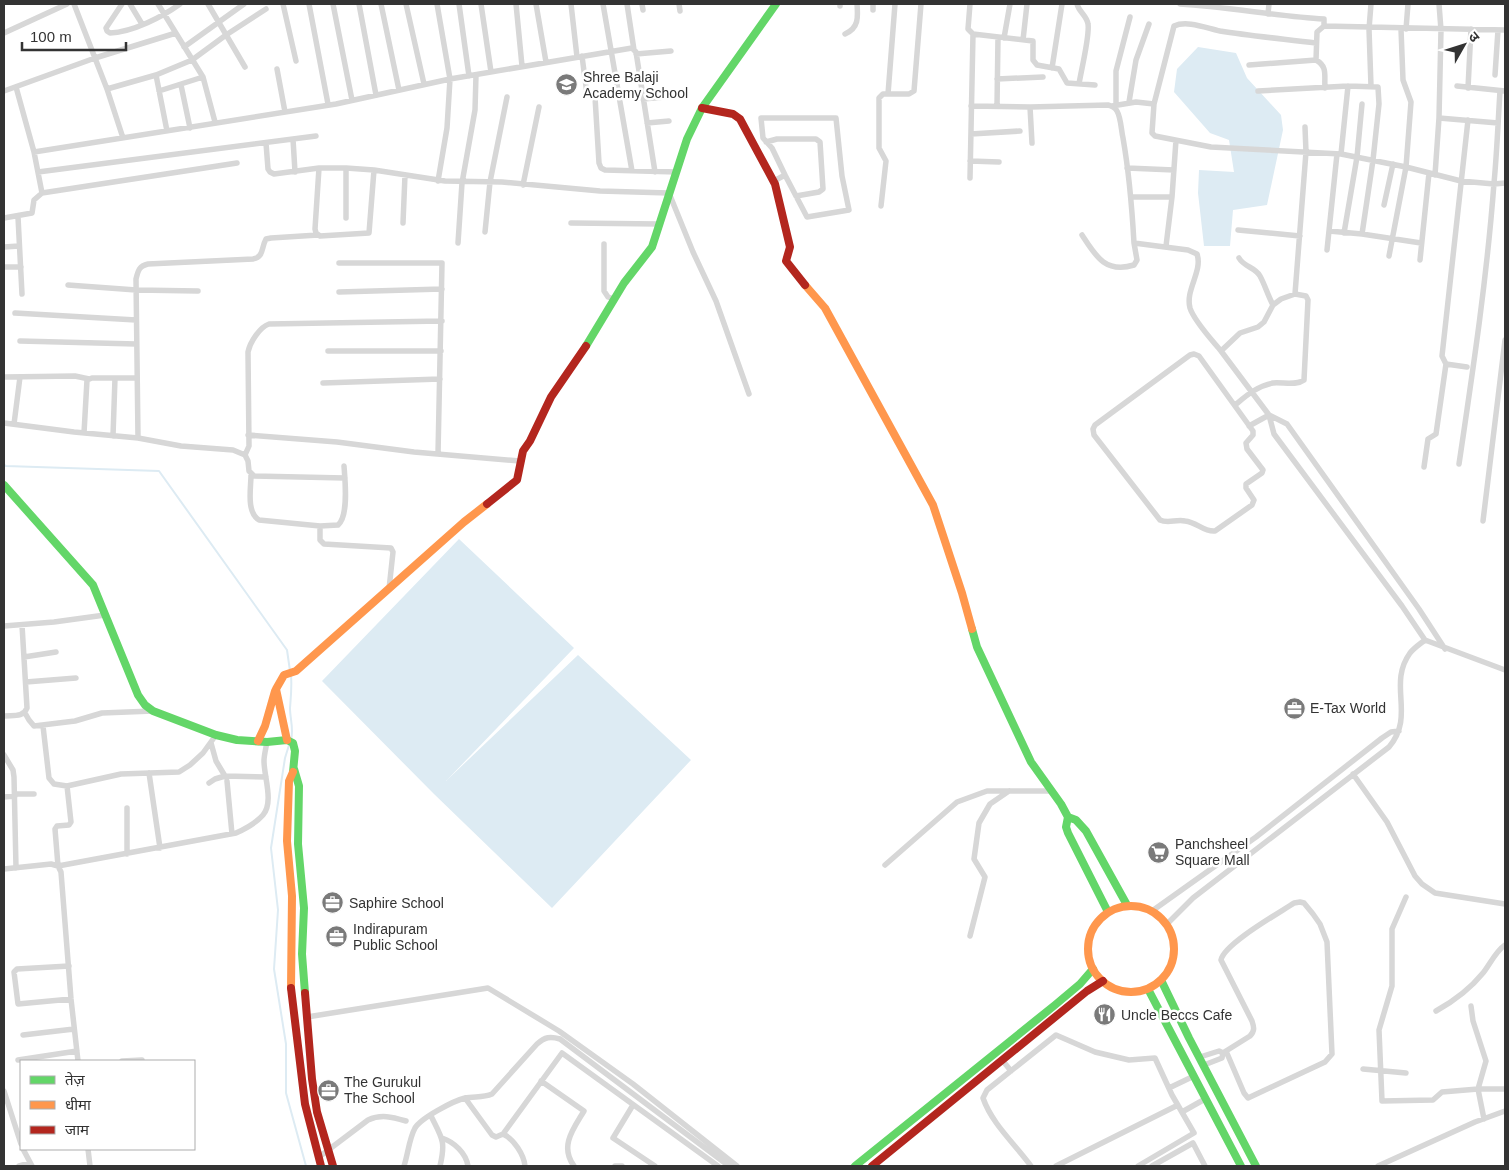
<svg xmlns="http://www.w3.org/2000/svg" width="1509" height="1170" font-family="Arial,'Noto Sans Devanagari',sans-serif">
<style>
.water{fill:#ddebf3}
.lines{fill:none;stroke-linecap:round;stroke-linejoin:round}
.stream{stroke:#ddebf3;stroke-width:2}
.street{stroke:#d7d7d7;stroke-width:5.5}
.fast{stroke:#63d668;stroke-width:8}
.slow{stroke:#ff974d;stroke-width:8}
.jam{stroke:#b3261e;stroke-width:8}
.labels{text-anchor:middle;stroke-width:5;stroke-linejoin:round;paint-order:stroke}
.poi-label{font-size:14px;fill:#333;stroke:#fff;text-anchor:start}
</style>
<rect width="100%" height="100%" fill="#fff"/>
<path class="water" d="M1198 47 1236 53 1247 78 1281 115 1283 130 1267 205 1233 210 1230 246H1204L1198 193 1199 170 1234 172 1229 140 1210 133 1174 92 1177 69Z
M459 539 574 648 446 781 578 655 691 760 552 908 434 794 322 681Z"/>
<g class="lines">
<path class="stream" d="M4 465 6 466 159 471 287 650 290 671
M291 675C292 687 291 696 290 708 290 719 294 729 291 740
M289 745 285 758 271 848 278 910 274 969 286 1044V1093L306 1166"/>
<path class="street" d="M74 4 107 89 123 138
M122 4 106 28 107 31 110 33C133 32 162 17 180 4
M130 4 142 24
M158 4 203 77 215 122
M208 4 245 67
M283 4 296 61
M309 4 328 104
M333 4 352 100
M359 4 376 95
M381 4 399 90
M406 4 424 84
M437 4 450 79 447 128 438 181
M459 4 469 76
M481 4 491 72
M516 4 522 66
M536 4 546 62
M571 4 577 57
M603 4 632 171
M627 4 634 50
M642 4 643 10
M679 4 680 11
M840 4V6
M970 4 968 29 973 34 1033 41V60L1037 65 1059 69 1067 83 1095 85
M1077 4C1079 12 1087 16 1088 24 1090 35 1081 71 1079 84
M1180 4C1228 7 1276 16 1324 19V26
M1439 4 1441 30 1439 118 1498 123
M873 10V4
M1268 14 1269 4
M1406 29 1408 4
M4 33 67 4
M845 34C859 28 858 17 857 4
M1004 38 1010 4
M1023 40 1027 4
M1316 43C1284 39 1251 36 1220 31 1206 28 1187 20 1174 26L1154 104 1152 133 1155 136 1211 147 1341 154 1406 167 1461 181 1494 184 1505 183
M184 47 244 4
M636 54 671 51
M582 56 587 94 595 97 599 163 601 168 605 170 677 172
M1316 60 1317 32 1324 26 1505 30
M1249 65 1316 60C1328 67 1324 75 1325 88
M1052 68 1062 4
M277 69 285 112
M156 75 167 131
M1495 75 1498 30
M997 79 1043 77
M181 85 190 128
M1371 86 1369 29 1371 4
M1457 86 1505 91
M1468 88 1471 29
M107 89 156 75 192 60 226 35 266 9
M4 91 95 58 176 33
M159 91 203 77
M1258 91 1348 86 1378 87 1379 104 1373 160 1362 234
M888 94 895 4
M643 99 665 97
M1129 102 1136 60 1149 24
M1116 105V71L1130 17
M971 106 1030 107 1108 105C1112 106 1115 107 1117 111 1121 118 1121 129 1123 138 1129 172 1132 208 1134 243L1188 250 1197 254C1203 271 1185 290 1190 308 1194 321 1212 340 1221 351
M997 106 998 37
M1112 106 1136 102 1154 104
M1030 107 1032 143
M647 123 669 121
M971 134 1020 131
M293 139 295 172
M766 142 777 139H816L820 142 823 189 819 192 796 196
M266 143 268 169 270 172 274 174 319 168H346L374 170 445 181 502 182 600 191 669 193 693 252 716 301 749 394
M34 152 336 104 450 79 632 48 636 52 655 172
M1341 154 1348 86
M970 161 999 162
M319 168 315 229 316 233 320 236 369 233 374 170
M346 168V218
M1127 168 1174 170
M38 172 316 136
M1435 175 1439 118
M970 178 973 34
M774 181 785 175 772 148 763 138 761 118H836L842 176 849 210 807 217 785 175
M523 185 539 107
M42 193 237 163
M1131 197H1172
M1384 205 1393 164
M881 206 886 161 879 148V98L883 94H909L914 91 921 4
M18 217 22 294
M4 218 32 213 34 200 42 193 34 152 16 87
M403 223 405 175
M571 223 659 224
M1238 230 1300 236
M1329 231 1362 234 1421 243
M485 232 490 182 507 97
M1344 233 1357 157 1362 104
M1082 235C1095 255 1105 274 1134 265L1137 260 1134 243
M458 243 462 183 475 110 476 75
M604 244V291L608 297 614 299
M1166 246 1172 197 1176 140
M4 247 19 246
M1327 250 1337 154
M1389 256 1406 167 1411 102 1403 80 1401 29
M1239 258C1244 267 1255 267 1260 276 1265 285 1268 296 1273 305
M1420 260 1429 173
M339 263H442L438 454
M4 267H21
M68 285 136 290 198 291
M339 292 442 289
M1295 294 1306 152 1305 127
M15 313 136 320
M20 341 136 344
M328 351H441
M1194 354 1199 356 1253 431V435L1246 443 1247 449 1263 470 1262 473 1246 484V488L1254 500 1252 505 1215 531C1203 532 1197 522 1185 521 1176 519 1168 524 1160 520L1094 435 1093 429 1095 425 1190 355Z
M1467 367 1446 364 1442 356 1468 120
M4 377 75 376 89 379
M323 383 440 379
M1235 405C1246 396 1257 386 1273 383 1283 382 1296 386 1304 380L1308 300 1306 296 1295 294 1281 299 1273 305 1264 322 1258 327 1240 333 1221 351 1269 415 1274 434 1402 606 1425 640 1505 670
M1269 415 1287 424 1419 609 1445 649
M4 423 74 432 138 438 181 446 233 450 245 455 248 461 249 471 254 476 345 478
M14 424 20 377
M1249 426 1269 415
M84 433 87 380 92 378H137
M248 435 337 442 414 452 520 461
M113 436 115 378
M138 438 136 279C138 271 139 266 148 264L253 259C264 257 261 248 266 239L271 238 318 235
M245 455 249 446 248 352C250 342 260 327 269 324L442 321
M1459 464C1473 370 1487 277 1494 183 1497 152 1498 122 1500 91
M1424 467 1428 439 1436 434 1446 364
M251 475C251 488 246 512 259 520L320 526 338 525C349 516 345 480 344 466
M1483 521 1505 340
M320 526V540L324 544 391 548 393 552 389 589
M4 626 54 622 105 615
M24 657 56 652
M26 682 76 678
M25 713 29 720 34 726 75 721 102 713 153 711
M4 716C13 715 23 718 27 708L22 625
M43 726 49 778 54 784 67 786 121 774 179 772 190 765 203 753 216 735
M4 755 13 770 14 777 16 868
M149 773 160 848
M1353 774 1387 822 1415 876 1422 884 1435 893 1505 904
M225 776 266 777
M227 781 232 834
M209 783 215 779 225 776 216 761 211 743
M67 786 71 822 69 825 57 826 55 829 58 866 61 872 71 999 78 1061
M15 794H34
M4 797 15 796
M127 808V854
M885 865 957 802 987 791H1052
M4 869 51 864 58 866 236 833C245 829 256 823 263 815 274 802 264 777 264 761 264 755 266 748 267 742
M1406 897 1392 929V986L1379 1030 1382 1101 1433 1100 1442 1092 1478 1089H1505
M1300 902 1304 903 1313 914 1320 924 1327 942 1332 1054 1325 1062 1248 1098 1244 1093 1226 1051 1250 1036C1255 1031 1254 1027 1252 1021L1221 960C1224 944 1279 913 1294 903Z
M1152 911 1256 837 1382 738 1391 732 1399 731
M1166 925 1193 898 1389 747C1416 715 1387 685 1410 653 1414 648 1420 644 1425 640
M970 936 985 877 974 859 979 823 990 804 1009 791
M69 966 17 969 14 972 18 1004 71 999
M1471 1006 1473 1021 1486 1061 1478 1089 1484 1119
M1436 1011C1454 1001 1470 989 1483 973 1490 964 1496 951 1505 945
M307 1017 488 988 559 1031 633 1084 737 1166
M23 1035 74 1029
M1200 1057 1219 1051 1223 1053
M18 1060 77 1051
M122 1061 142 1060
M1003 1061 1011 1071
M1204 1065 1222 1058 1223 1053 1226 1051
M1363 1069 1406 1073
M541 1081 584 1111C574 1128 559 1146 574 1166
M1169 1088 1194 1076
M4 1091 21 1144
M465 1098 492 1135 496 1137 503 1134C514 1139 524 1155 525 1166
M633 1105 613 1138 655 1166
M1182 1112 1205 1099
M431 1116C442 1138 446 1141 440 1166
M503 1134 562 1053 718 1166
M442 1138C454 1142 466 1153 468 1166
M23 1149 32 1166
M88 1149 90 1166
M319 1157 368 1120C381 1114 392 1117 406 1121
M19 1166 30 1163
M404 1166C408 1154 409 1139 415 1128 421 1118 453 1101 465 1098 474 1096 483 1098 492 1094L537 1044C545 1037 550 1036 560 1039L729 1166
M615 1166H622
M1031 1166C1015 1144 992 1124 983 1098L987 1090 1056 1035 1095 1052 1129 1060 1155 1058 1172 1095 1194 1133 1138 1166
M1056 1166 1178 1105
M1152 1166 1193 1143 1205 1166
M1378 1166 1475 1122 1505 1111"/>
<path class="fast" d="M586 346 624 283 652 247 687 139 702 108 776 4
M4 485 93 585 138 695 145 705 153 711 216 735 237 740 267 742 287 740 293 743 295 751 293 772
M972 629 977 647 1031 762 1061 804 1068 817 1066 827 1068 833 1108 912
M294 769 299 786 298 844 304 908 302 954 305 993
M1068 817 1076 820 1086 831 1127 905
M1161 980 1189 1038 1256 1166
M1148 989 1241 1166
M855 1166 1055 1005 1080 984 1093 969"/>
<path class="slow" d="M805 285 825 308 933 505 962 593 972 629
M287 740 276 689 284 675 296 671 464 522 487 504
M258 741 265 726 275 691
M1088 949a43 43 0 1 1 86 0a43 43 0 1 1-86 0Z
M291 988 292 896 287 841 289 781 293 772"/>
<path class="jam" d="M702 108 733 114 740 119 775 184 790 247 786 261 805 285
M487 504 517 480 523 451 530 441 551 397 586 346
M291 988 305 1104 321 1166
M305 993 312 1079 317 1112 333 1166
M872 1166 1087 991 1103 981"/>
</g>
<defs>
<symbol id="school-disc" viewBox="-11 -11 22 22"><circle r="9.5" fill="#7a7a7a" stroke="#fff"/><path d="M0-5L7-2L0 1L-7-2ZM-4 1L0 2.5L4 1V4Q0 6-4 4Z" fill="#fff"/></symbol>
<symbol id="office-disc" viewBox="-11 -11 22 22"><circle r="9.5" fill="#7a7a7a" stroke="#fff"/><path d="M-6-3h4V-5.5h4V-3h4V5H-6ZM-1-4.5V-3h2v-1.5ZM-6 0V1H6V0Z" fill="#fff"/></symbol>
<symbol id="supermarket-disc" viewBox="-11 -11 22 22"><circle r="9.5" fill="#7a7a7a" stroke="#fff"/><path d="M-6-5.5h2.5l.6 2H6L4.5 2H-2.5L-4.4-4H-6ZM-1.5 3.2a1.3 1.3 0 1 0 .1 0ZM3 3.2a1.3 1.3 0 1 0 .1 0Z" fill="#fff"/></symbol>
<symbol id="restaurant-disc" viewBox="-11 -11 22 22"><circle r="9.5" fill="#7a7a7a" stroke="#fff"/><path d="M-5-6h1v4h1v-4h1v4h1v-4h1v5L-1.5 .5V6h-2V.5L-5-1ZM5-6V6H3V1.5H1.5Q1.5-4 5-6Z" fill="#fff"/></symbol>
</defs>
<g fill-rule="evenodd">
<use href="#school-disc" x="554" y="72" width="25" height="25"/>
<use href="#office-disc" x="1282" y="696" width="25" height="25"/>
<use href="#supermarket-disc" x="1146" y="840" width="25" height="25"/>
<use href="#office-disc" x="320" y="890" width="25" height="25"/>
<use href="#office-disc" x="324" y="924" width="25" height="25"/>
<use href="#restaurant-disc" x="1092" y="1002" width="25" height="25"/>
<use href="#office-disc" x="316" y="1078" width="25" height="25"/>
</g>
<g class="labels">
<g class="poi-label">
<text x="583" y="82">Shree Balaji<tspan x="583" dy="16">Academy School</tspan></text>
<text x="1310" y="713">E-Tax World</text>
<text x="1175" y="849">Panchsheel<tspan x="1175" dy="16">Square Mall</tspan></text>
<text x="349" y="908">Saphire School</text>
<text x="353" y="934">Indirapuram<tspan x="353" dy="16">Public School</tspan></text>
<text x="1121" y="1020">Uncle Beccs Cafe</text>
<text x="344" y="1087">The Gurukul<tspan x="344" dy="16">The School</tspan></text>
</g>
</g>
<rect width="1509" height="1170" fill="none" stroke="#333333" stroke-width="10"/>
<rect x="20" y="1060" width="175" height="90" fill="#ffffff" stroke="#adadad"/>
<rect x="30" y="1076" width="25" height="8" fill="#63d668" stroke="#adadad"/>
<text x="65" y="1085" font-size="15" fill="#333333">तेज़</text>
<rect x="30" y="1101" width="25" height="8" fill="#ff974d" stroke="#adadad"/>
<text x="65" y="1110" font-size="15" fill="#333333">धीमा</text>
<rect x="30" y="1126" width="25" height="8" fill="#b3261e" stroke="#adadad"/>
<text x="65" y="1135" font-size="15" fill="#333333">जाम</text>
<g transform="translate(1464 45) rotate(51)" stroke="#ffffff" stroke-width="4" paint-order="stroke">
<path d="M0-4L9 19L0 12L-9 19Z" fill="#333333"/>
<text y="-8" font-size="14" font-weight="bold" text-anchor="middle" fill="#333333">उ</text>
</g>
<path d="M22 42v8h104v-8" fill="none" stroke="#333333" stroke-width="2.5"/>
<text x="30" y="42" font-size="15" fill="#333333" stroke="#ffffff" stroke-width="4" paint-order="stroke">100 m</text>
</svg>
